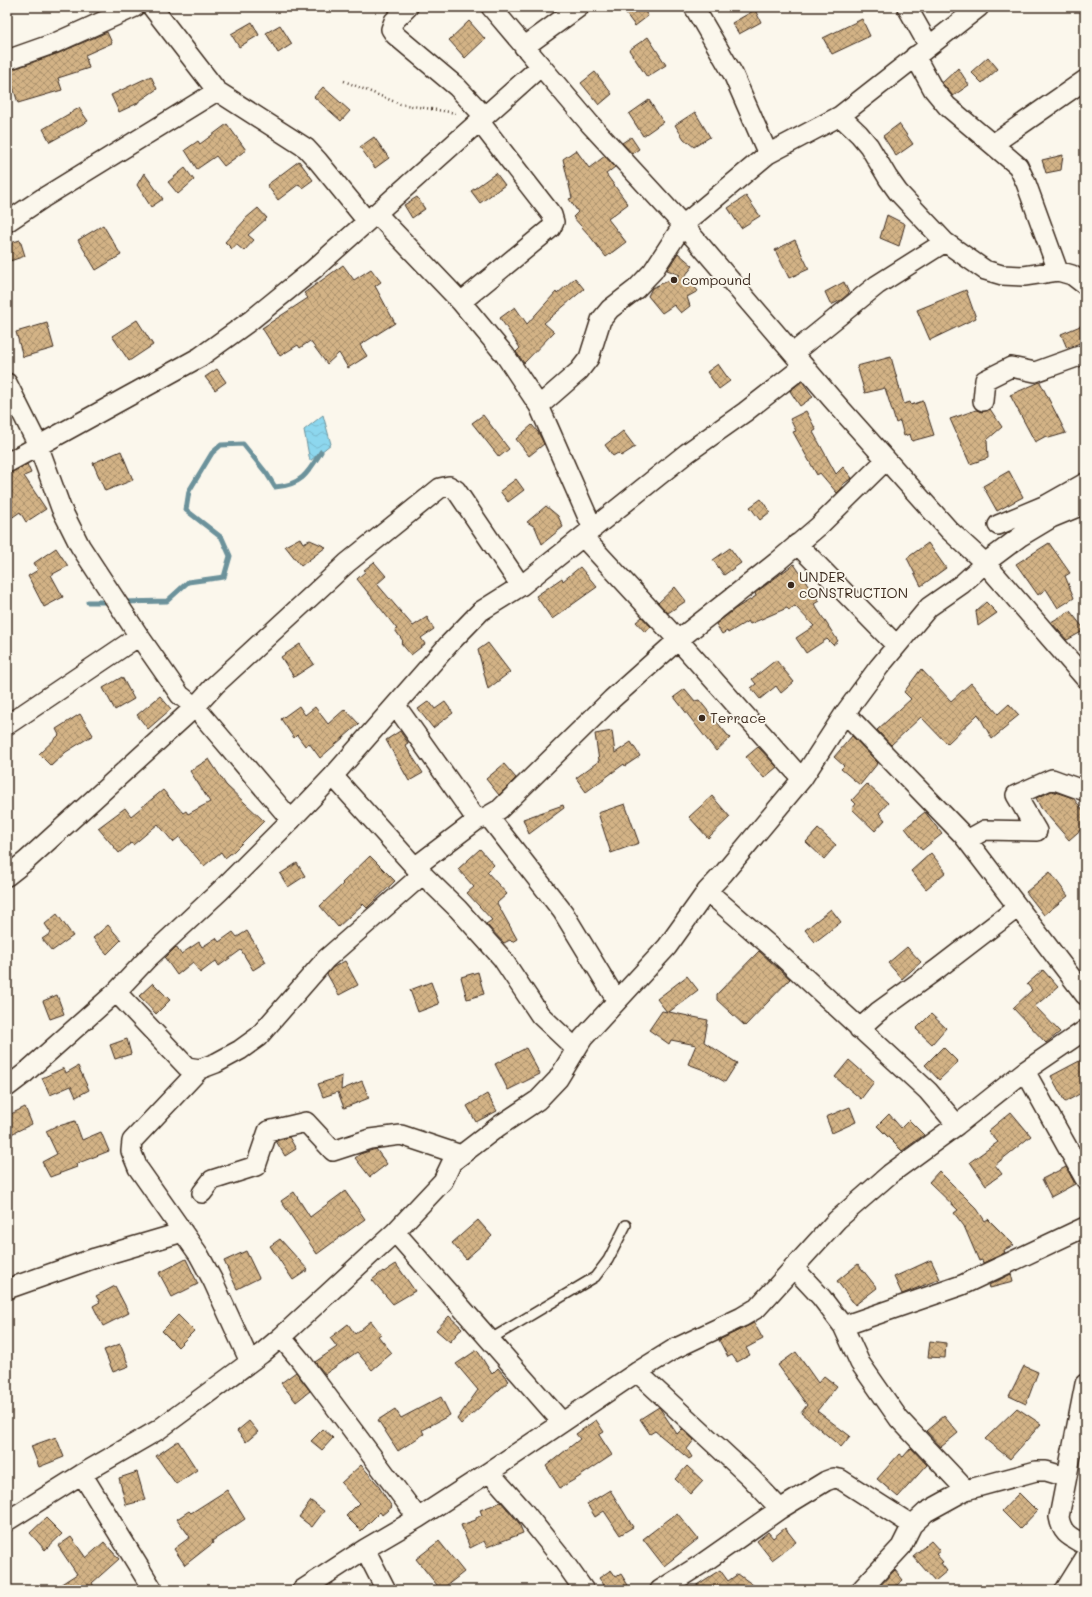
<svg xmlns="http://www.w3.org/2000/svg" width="1092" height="1597" font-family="Mali,sans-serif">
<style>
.water{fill:url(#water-waves);stroke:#6c929b}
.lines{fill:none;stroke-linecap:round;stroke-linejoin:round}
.stream{stroke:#6c929b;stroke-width:5}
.building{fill:url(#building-cross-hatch);stroke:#3b2a1e}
.service-casing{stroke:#3b2a1e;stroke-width:12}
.minor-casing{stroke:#3b2a1e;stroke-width:22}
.path{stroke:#3b2a1e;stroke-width:2.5;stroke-dasharray:1 3;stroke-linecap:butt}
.service{stroke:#fbf7ec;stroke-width:9}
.minor{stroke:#fbf7ec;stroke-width:19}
.poi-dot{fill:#3b2a1e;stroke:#fbf7ec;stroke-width:1.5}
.labels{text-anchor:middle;stroke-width:4;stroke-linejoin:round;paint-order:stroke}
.poi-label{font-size:14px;fill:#3b2a1e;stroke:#fbf7ec;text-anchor:start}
</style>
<defs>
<pattern id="water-waves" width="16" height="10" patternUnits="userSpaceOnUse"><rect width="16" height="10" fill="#8dd7ee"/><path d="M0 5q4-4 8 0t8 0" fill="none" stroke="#7bb9cc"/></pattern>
<pattern id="building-cross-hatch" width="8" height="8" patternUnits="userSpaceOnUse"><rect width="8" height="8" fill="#d3b386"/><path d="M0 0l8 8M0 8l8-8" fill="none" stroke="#ac926d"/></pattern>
</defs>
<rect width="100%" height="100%" fill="#fbf7ec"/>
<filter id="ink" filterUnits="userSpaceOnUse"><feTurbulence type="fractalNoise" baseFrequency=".025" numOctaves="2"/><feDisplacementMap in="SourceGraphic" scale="8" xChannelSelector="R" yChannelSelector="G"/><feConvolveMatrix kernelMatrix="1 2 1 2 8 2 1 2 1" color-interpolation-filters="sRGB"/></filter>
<g filter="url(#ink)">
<path class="water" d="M323 415 331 444 310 461 304 430Z"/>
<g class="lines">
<path class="stream" d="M88 602H112
M122 602 167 601 188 582 224 577 230 556 222 538 186 510 189 491 212 453 221 445 243 444 267 474 275 487C302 485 308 473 321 452"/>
</g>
<path class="building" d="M621 7H642L648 16 635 26Z
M755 10 761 22 739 34 732 23Z
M862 19 870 36 832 54 823 38Z
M469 21 485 39 465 58 449 40Z
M252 22 259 35 239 47 231 34Z
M280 25 292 44 278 53 266 33Z
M107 32 112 43 85 55 89 68 58 78 62 90 18 103 8 71 59 53Z
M648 37 666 65 647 77 629 50Z
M988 57 998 69 982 83 971 72Z
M958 68 969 85 953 96 942 83Z
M595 72 612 94 599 105 581 83Z
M151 76 157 89 138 102V103L119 112 111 95Z
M323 87 350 111 341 121 314 97Z
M649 100 663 122 643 136 629 114Z
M79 108 88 121 50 142 43 129Z
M695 112 710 137 694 147 684 139 675 125Z
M227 124 246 150 224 166 216 156 197 169 185 150 198 141 200 144Z
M899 124 913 144 896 156 883 136Z
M374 137 389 158 375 168 360 147Z
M631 137 639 149 632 154 622 143Z
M576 150 589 168 605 156 615 167 606 174 628 204 608 219 626 242 606 257 589 235 573 217 578 212 569 199 572 198 563 159Z
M1063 155 1061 170 1046 173 1042 160Z
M299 161 313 180 302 188 299 184 278 200 267 185Z
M185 168 194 180 178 194 168 182Z
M144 173 163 199 151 207 137 185Z
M496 173 505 185 480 203 471 191Z
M746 196 760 216 741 228 728 208Z
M417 197 425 209 412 218 404 205Z
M258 208 267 218 248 235 254 240 244 251 237 245 232 249 225 242 245 220V219Z
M887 215 905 224 899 246 880 238Z
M103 225 121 255 96 270 78 240Z
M20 240 25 256 7 262V244Z
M795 240 809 269 789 278 775 250Z
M678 253 693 266 685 276 698 291 687 297 690 306 681 313 674 305 662 313 648 296 652 288 680 275 667 270Z
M343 265 354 280 371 269 381 282 375 286 395 323 360 345 367 356 348 368 339 353 327 364 310 341 300 348 298 345 280 356 262 328 308 298 304 293Z
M575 278 584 289 544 323 554 332 524 363 516 352 520 348 500 318 515 307 527 324 556 292 557 294Z
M844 282 849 293 841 300 831 305 825 292Z
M966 290 976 318 930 340 917 310Z
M137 320 153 345 129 361 112 336Z
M47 323 54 348 23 357 16 332Z
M1085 324V341L1067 348 1061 334Z
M891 357 904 404 910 402 911 405 923 401 934 435 912 441 910 434 904 436 900 421 896 423 885 388 865 393 857 366Z
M718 364 730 381 719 389 707 372Z
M217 369 226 382 215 390 205 377Z
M802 381 813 397 800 406 790 391Z
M1040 382 1066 433 1049 438 1046 436 1035 442 1010 395Z
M990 409 1002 427 987 440 988 458 970 464 950 419 976 410 982 412Z
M806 411 816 430 813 432 836 474 843 467 852 478 842 485 843 487 837 493 820 473 817 475 793 432 796 431 790 419Z
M483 415 509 449 499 457 472 423Z
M532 425 538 432 544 444 529 456 516 439Z
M623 431 635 447 621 456 618 453 613 456 605 445Z
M121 451 133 480 105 491 93 463Z
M27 464 31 473 24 476 46 509 26 522 20 512 7 521V474Z
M1009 471 1023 497 997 511 983 486Z
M516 479 524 490 508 502 500 491Z
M761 499 770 512 760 520 750 507Z
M546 506 558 516 563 527 542 544 535 527 527 522Z
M300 538 303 543 310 540 326 547 301 566 285 546Z
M928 543 946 568 921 586 907 558Z
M1049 543 1070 573 1065 576 1074 598 1058 608 1046 589 1038 595 1016 564Z
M56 548 68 566 51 575 63 597 44 607 28 576 38 570 34 563Z
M730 548 741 563 724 575 713 560Z
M374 562 386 576 377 584 413 626 427 617 434 629 421 638 425 644 411 655 401 643 403 641 395 630 397 629 357 579 366 571 364 570Z
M794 564 819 601 814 604 838 641 833 645 827 639 806 653 796 638 814 626 795 606 789 610 787 608 750 624 748 621 728 633 727 631 722 634 716 624 735 609 756 596 755 593Z
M580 567 597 587 552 619 536 596 562 578 563 581Z
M675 587 686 601 668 613 658 603Z
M986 602 997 613 978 626 976 611Z
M1070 611 1085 630 1067 640 1051 622Z
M642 617 651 627 645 632 636 622Z
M488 643 510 672 488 689 478 650Z
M300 644 314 664 294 677 281 657Z
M776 660 794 682 781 693 776 686 760 699 751 688 756 684 752 679Z
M921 669 951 701 971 683 998 714 1009 704 1019 715 1008 724 1009 725 992 739 978 714 947 744 921 717 891 745 877 730 911 699 904 692Z
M122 677 134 699 115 710 103 688Z
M685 689 695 701 699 700 730 738 716 751 674 697Z
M160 696 171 709 148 729 137 715Z
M429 701 435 709 445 702 453 713 433 728 418 709Z
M299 706 305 715 315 707 328 724 345 709 359 724 320 758 309 743 305 746 297 735 294 738 281 719Z
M80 714 93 735 66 752 51 766 39 754 59 735 56 729Z
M400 731 408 743 405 745 423 773 409 781 386 740Z
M612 731 615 753 631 742 640 756 625 766 624 764 586 792 576 778 599 761 595 734Z
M852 736 878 763 860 785 841 769 844 766 834 757Z
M758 747 777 767 764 778 746 757Z
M209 759 226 785 264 821 234 851 225 858 221 852 204 866 179 837 173 842 158 824 133 845 131 843 119 853 98 828 125 808 131 816 163 790 183 813 186 811 188 814 210 802 190 771Z
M504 764 516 778 499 795 486 779Z
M867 784 888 803 879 813 885 820 875 831 852 809 856 804 852 800Z
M1052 791 1073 798 1085 812V826L1069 840 1041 808 1036 798Z
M712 796 730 817 708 838 689 817Z
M625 804 639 843 611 853 598 813Z
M563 805 564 808 529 834 523 819Z
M925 812 942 834 922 850 905 828Z
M818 829 836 845 824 859 806 842Z
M480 849 494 865 487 872 507 894 497 903 517 939 512 942 510 940 504 943 486 924 492 920 467 893 474 887 458 869Z
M931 853 946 872 926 889 911 871Z
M370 856 395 881 367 908 363 904 338 927 320 906 343 884 342 883Z
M297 863 305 876 288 887 280 874Z
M1050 872 1068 896 1044 915 1026 892Z
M831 909 841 922 815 942 805 930Z
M57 914 73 936 52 951 42 939 51 933 45 924Z
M108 925 121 940 107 954 93 938Z
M247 931 266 962 253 970 241 950 219 966 216 961 200 973 193 962 177 975 165 958 176 947 181 954 199 942 202 947 216 938 219 942 233 932 237 937Z
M907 947 921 962 902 979 888 963Z
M759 951 790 979 745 1026 717 1000V994Z
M345 961 358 985 339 995 327 974 332 968Z
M1043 970 1058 987 1035 1006 1060 1032 1046 1043 1013 1008 1032 990 1027 984Z
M478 972 484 994 467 999 461 977Z
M687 976 698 990 669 1012 708 1020 704 1042 737 1063 725 1082 704 1070 688 1064 696 1045 671 1040 669 1044 649 1030 662 1011 667 1012 657 999Z
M431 982 439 1004 418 1012 410 990Z
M153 983 170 1000 156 1014 139 996Z
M57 995 64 1014 50 1019 43 1001Z
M931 1014 946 1028 932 1044 916 1029Z
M127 1039 131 1054 115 1059 110 1045Z
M943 1047 958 1062 939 1080 925 1065Z
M526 1048 540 1074 508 1090 495 1064Z
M1085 1058V1091L1065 1102 1051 1076Z
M849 1060 874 1082 861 1099 835 1077Z
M78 1066 89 1090 76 1097 71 1086 50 1095 42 1078 64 1068 66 1073Z
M342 1076 341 1090 362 1081 369 1098 344 1108 338 1092 323 1097 318 1084Z
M487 1094 497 1111 476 1122 467 1106Z
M25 1107 32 1124 7 1136V1116Z
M850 1107 856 1122 832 1133 826 1117Z
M1011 1112 1031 1136 995 1165 1002 1174 986 1185 970 1162 998 1142 988 1131Z
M889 1114 901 1128 909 1120 924 1135 902 1151 877 1126Z
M75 1121 82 1140 101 1132 109 1151 76 1164 77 1167 50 1177 42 1162 57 1154 46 1131 58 1125 59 1126Z
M289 1137 296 1149 285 1156 276 1141Z
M376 1149 387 1164 370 1177 355 1158 360 1154Z
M1066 1167 1075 1184 1051 1197 1042 1179Z
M939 1171 977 1209 985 1221 988 1219 1014 1245 1004 1250 1005 1253 983 1263 982 1260 979 1261 964 1226 954 1213 958 1210 929 1182Z
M345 1191 365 1219 317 1254 281 1201 294 1192 310 1217Z
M478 1220 492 1236 466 1259 452 1243Z
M280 1239 308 1270 293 1280 270 1246Z
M246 1251 259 1278 237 1289 224 1261Z
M186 1259 198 1284 172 1297 159 1273Z
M931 1260 940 1279 902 1294 894 1277Z
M396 1264 415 1291 393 1304 372 1280 383 1271 384 1272Z
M858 1264 877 1288 855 1305 837 1281Z
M1011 1274 1013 1282 990 1288 989 1285Z
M115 1286 129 1313 103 1326 93 1306 100 1302 96 1296Z
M178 1315 194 1331 178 1347 162 1331Z
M449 1316 462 1328 450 1342 436 1330Z
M371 1321 381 1334 378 1336 392 1353 372 1370 357 1352 325 1374 315 1362 337 1347 330 1338 348 1324 355 1334Z
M754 1323 763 1339 746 1348 750 1355 737 1362 732 1355 728 1357 719 1340Z
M930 1341 946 1343 945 1358 928 1357Z
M120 1344 129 1366 113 1372 104 1350Z
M477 1350 492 1374 498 1368 509 1381 461 1424 457 1419 478 1390 456 1364Z
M796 1352 818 1383 824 1376 837 1386 817 1411 850 1436 841 1447 801 1413 807 1405 778 1365Z
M1024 1366 1038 1372 1026 1404 1009 1396Z
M296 1372 310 1391 296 1402 281 1383Z
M441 1397 450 1415 422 1430 424 1434 398 1451 378 1420 395 1409 401 1418Z
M659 1407 677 1434 682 1429 694 1440 687 1449 692 1457 689 1459 655 1431 650 1434 640 1419Z
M1017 1408 1041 1424 1010 1459 985 1439Z
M944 1416 958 1433 941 1447 926 1431Z
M596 1420 604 1432 599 1435 612 1455 579 1477 560 1488 546 1466 580 1439 576 1434Z
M249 1421 258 1432 246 1442 237 1431Z
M323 1429 333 1438 322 1450 311 1441Z
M56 1437 64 1457 39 1467 31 1446Z
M178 1441 197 1470 176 1484 156 1456Z
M911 1448 927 1465 898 1497 877 1479 899 1454 903 1457Z
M361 1465 380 1487H379L392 1507 382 1515 380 1512 361 1531 346 1516 359 1503 341 1483Z
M687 1466 703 1481 691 1494 675 1479Z
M137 1472 145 1500 126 1505 119 1478Z
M227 1490 245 1519 212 1541 213 1543 185 1565 174 1549 190 1537 177 1519 189 1511 191 1513Z
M610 1490 633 1527 620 1535 604 1511 595 1517 587 1504Z
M1019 1493 1037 1511 1020 1529 1002 1511Z
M311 1501 324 1511 312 1527 299 1517Z
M501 1502 519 1523 523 1533 487 1547 484 1541 470 1548 461 1525 476 1520V1518L482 1515 480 1510Z
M677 1513 698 1539 664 1566 643 1539Z
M46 1518 62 1534 45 1550 30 1533Z
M785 1528 796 1542 772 1560 757 1541 768 1532 773 1538Z
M71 1537 86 1558 104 1542 119 1559 92 1583 96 1590H52L77 1574 58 1546Z
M439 1541 464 1572 441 1590 416 1559Z
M931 1541 940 1551 936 1554 943 1562 941 1563 947 1571 935 1581 913 1556Z
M611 1570 616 1577 621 1574 631 1590H597L604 1585 599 1578Z
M720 1570 728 1581 738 1574 760 1590H689Z
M895 1570 903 1580 891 1590H876Z"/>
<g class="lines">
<defs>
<path id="service" d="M489 1340 595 1277 608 1260 626 1225"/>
<path id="minor" d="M152 7 217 91 306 148 318 161 367 221
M408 7 394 21 391 29 395 35 457 87 484 116
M491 7 590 124 683 225 832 399 949 530 985 563 1085 678
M694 7 733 74 768 154
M907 7 929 46
M524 47 579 7
M915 56 933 89 947 106 1018 166 1026 183 1058 271
M7 60 55 43 135 7
M840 116 859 134 869 146 888 178 898 192 945 242 985 270 1002 275 1024 276 1058 271 1072 275 1085 285
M993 144 1085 80
M376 213 461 302 505 355 539 406 593 529
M7 222 43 198 217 91
M461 302 551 228 554 222 552 215 479 121
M793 353 877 285 945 242
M7 383 38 445 61 508 80 546 139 636 180 695 195 707 291 820
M983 401 985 380 1011 367 1035 372 1085 354
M539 406 579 371 589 358 601 320 610 309 636 289 653 271 683 225 768 154 840 116 979 7
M7 463 200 357 250 321 314 269 541 66
M998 525 1046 505 1085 483
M583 537 678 640 802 779
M797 544 896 645
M396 706 477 820
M845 713 963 835 1085 995
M7 725 139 636
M333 776 415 867 458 909 502 958 540 1015 576 1049
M488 816 563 912 617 1001
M967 840 985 830 1037 831 1016 795 1052 779 1085 791
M415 867 477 820 488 816 500 809 612 699 678 640 777 562 819 526 886 460
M7 876 26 861 195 707 215 685 332 577 347 563 440 488 449 486 456 490 521 586
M707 891 776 951 928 1091 957 1125
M116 992 187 1067 200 1069
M859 1029 878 1012 936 970 1018 907
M1025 1071 1085 1179
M7 1087 24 1074 116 992 147 959 220 891 291 820 333 776 449 644 481 611 521 586 687 453 745 412 804 366
M202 1193 212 1180 256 1166 268 1131 306 1122 333 1151 370 1139 401 1135 461 1155
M395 1232 562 1422
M793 1267 821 1297 843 1326 860 1363 899 1419 966 1490
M7 1289 95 1258 183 1232
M843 1326 962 1285 1085 1227
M281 1337 301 1361 418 1518
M250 1362 213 1281 199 1255 138 1168 131 1151 132 1141 200 1069 216 1063 240 1050 258 1037 326 959 423 874
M637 1372 751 1478 780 1509
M1085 1384 1059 1517C1062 1535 1071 1537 1085 1545
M489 1472 522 1509 562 1559 584 1590
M82 1474 153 1590
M7 1521 82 1474 158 1430 261 1354 281 1337 395 1232 443 1181 452 1162 499 1126 538 1100 558 1079 583 1038 667 947 707 891 723 874 802 779 845 713 879 667 929 607 962 584 985 563 1021 536 1051 518 1085 504
M365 1549 386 1590
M302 1590 365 1549 418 1518 489 1472 637 1372 674 1349 742 1317 757 1308 837 1220 890 1174 957 1125 1025 1071 1085 1030
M660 1590 703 1563 780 1509 826 1481 834 1478 840 1479 912 1525
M861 1590 901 1547 912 1525 926 1512 966 1490 1036 1471H1046L1066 1477
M1065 1590 1085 1558"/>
</defs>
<use href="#service" class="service-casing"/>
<use href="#minor" class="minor-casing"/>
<path class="path" d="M344 81 400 104 456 113"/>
<use href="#service" class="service"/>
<use href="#minor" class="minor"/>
</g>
</g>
<g class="poi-dot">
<circle cx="674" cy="280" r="4"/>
<circle cx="791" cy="585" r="4"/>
<circle cx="702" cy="718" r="4"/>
</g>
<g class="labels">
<g class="poi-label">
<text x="682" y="285">compound</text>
<text x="799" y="582">UNDER<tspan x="799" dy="16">cONSTRUCTION</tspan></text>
<text x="710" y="723">Terrace</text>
</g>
</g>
<rect width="1092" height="1597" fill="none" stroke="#fbf7ec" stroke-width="24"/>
<rect x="12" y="12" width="1068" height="1573" fill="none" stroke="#3b2a1e" stroke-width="1.5" filter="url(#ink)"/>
</svg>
